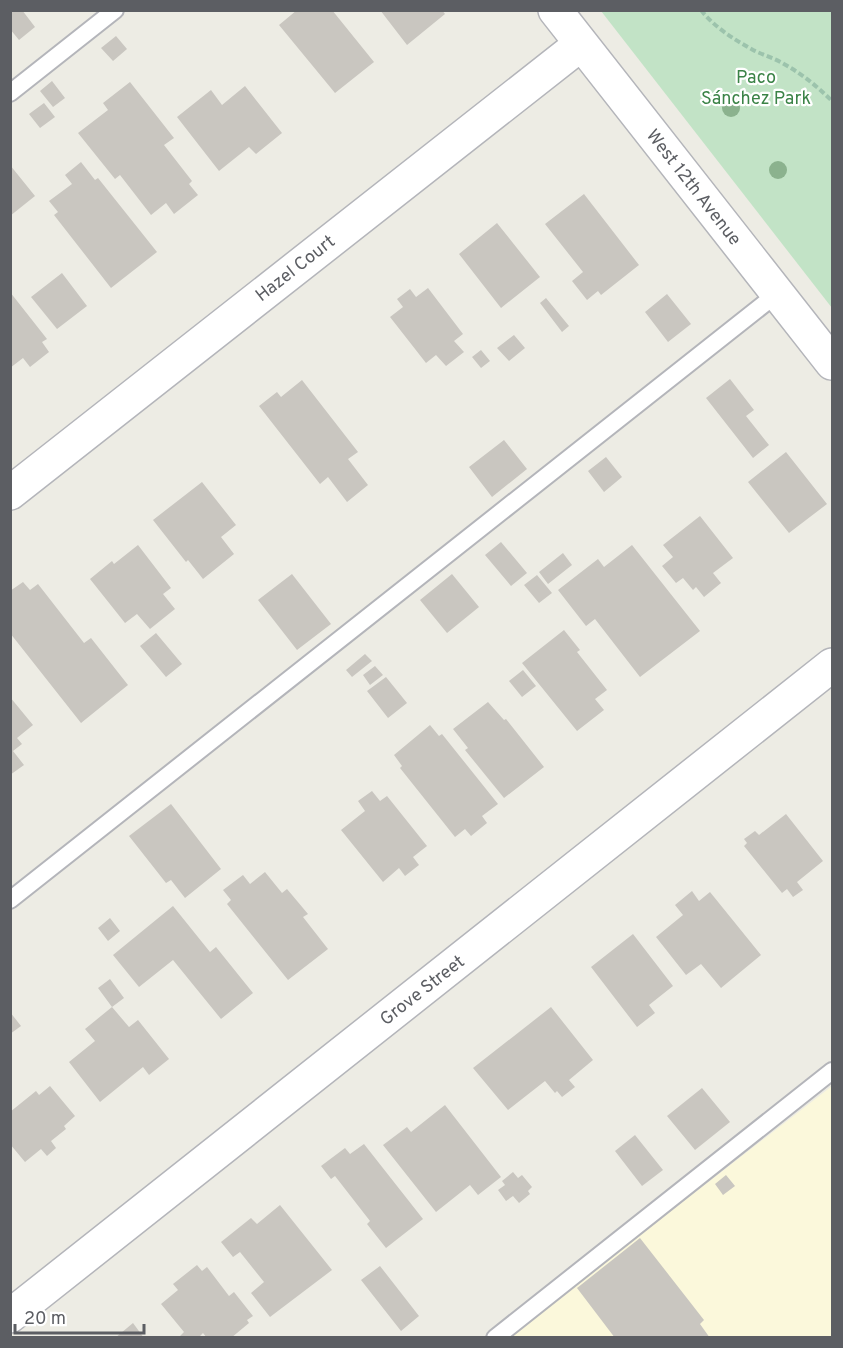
<svg xmlns="http://www.w3.org/2000/svg" width="843" height="1348" font-family="Overpass,sans-serif">
<style>
.commercial{fill:#fbf8db}
.green{fill:#c2e3c6}
.building{fill:#c9c6c0}
.lines{fill:none;stroke-linecap:round;stroke-linejoin:round}
.lane-casing{stroke:#b4b5ba;stroke-width:20}
.street-casing{stroke:#b4b5ba;stroke-width:36}
.path{stroke:#9cc3ac;stroke-width:4;stroke-dasharray:6 3;stroke-linecap:butt}
.lane{stroke:#fff;stroke-width:16}
.street{stroke:#fff;stroke-width:33}
.tree{fill:#8bb28e}
.labels{text-anchor:middle;stroke-width:4.5;stroke-linejoin:round;paint-order:stroke}
.park-label{font-size:18px;fill:#3b8347;stroke:#fff}
.street-label{font-size:18px;fill:#5c5e63;stroke:#fff}
</style>
<rect width="100%" height="100%" fill="#edece4"/>
<path class="commercial" d="M832 1086V1337H509Z"/>
<path class="green" d="M601 11H832V308Z"/>
<path class="building" d="M12 10H22L35 27 19 40 10 29Z
M297 10H332L374 62 335 93 279 25Z
M380 10H442L445 14 407 45Z
M116 36 127 49 113 61 101 48Z
M52 81 65 98 53 107 40 91Z
M130 82 174 138 164 145 192 181 189 184 198 195 174 214 166 203 151 215 120 175 115 179 78 133 108 110 103 103Z
M245 86 282 133 256 154 249 147 219 171 177 117 211 90 222 105Z
M44 103 55 117 40 128 29 114Z
M81 162 95 180 98 178 157 252 111 288 54 215 58 212 49 201 72 184 65 175Z
M10 165 35 196 10 216Z
M584 194 639 265 601 295 598 291 587 300 572 281 583 272 545 224Z
M497 223 540 277 501 308 459 254Z
M62 273 87 306 57 329 31 297Z
M428 288 463 334 454 341 464 352 446 366 436 355 426 363 390 317 403 307 397 299 410 289 416 297Z
M10 292 47 339 42 342 49 352 30 367 23 358 10 368Z
M667 294 691 324 668 342 645 312Z
M546 298 569 326 562 332 540 303Z
M514 335 525 348 509 361 497 348Z
M481 350 490 361 481 368 472 357Z
M730 379 754 410 746 416 769 445 753 458 706 398Z
M302 380 358 452 348 459 368 485 347 502 328 477 320 484 259 406 277 392 281 397Z
M504 440 527 469 492 497 469 467Z
M786 452 827 504 789 533 748 482Z
M606 457 622 477 604 492 588 471Z
M202 482 236 525 221 537 234 554 203 579 188 560 186 562 153 520Z
M700 516 733 558 713 573 721 583 704 597 696 587 693 590 683 578 676 583 662 566 673 557 663 545Z
M501 542 527 573 511 586 485 555Z
M138 545 171 588 163 594 175 609 150 629 137 614 125 623 90 579 112 561 114 564Z
M632 545 700 631 640 677 595 619 586 626 558 590 598 559 604 567Z
M563 553 572 565 548 584 539 572Z
M292 574 331 624 297 650 258 600Z
M452 574 479 607 447 633 420 600Z
M537 575 552 593 539 603 524 585Z
M23 582 30 590 38 584 84 643 91 638 128 685 81 723 10 633V591Z
M564 630 580 650 577 652 607 690 595 699 604 710 577 731 522 663Z
M156 633 182 664 166 677 140 646Z
M365 654 372 661 352 677 346 670Z
M375 666 383 675 370 685 363 675Z
M523 670 536 686 522 697 509 681Z
M386 677 407 703 388 718 367 691Z
M10 697 33 725 17 738 22 744 13 751 24 765 10 775Z
M488 702 504 720 506 719 544 767 504 798 465 750 468 748 453 729Z
M430 725 439 736 442 734 498 804 482 816 487 823 471 836 465 829 455 837 400 768 402 766 394 755Z
M372 791 380 801 387 796 427 846 413 857 419 865 405 876 399 868 383 882 341 830 365 811 358 801Z
M171 804 221 869 185 898 171 880 166 883 129 836Z
M786 814 823 861 797 882 803 890 793 897 787 889 782 893 744 846 747 843 744 839 755 831 759 835Z
M265 872 282 893 287 889 308 914 303 917 328 949 288 980 227 904 231 900 223 890 243 875 250 884Z
M692 891 699 901 710 892 761 955 721 988 701 964 686 975 656 937 683 915 675 905Z
M173 906 210 952 216 947 253 993 221 1019 173 960 139 987 113 955Z
M110 918 120 931 108 941 98 928Z
M633 934 673 986 649 1005 655 1013 637 1027 591 967Z
M110 979 124 998 112 1007 98 988Z
M112 1007 129 1027 138 1020 169 1059 149 1075 143 1067 100 1102 69 1062 95 1041 85 1029Z
M551 1007 593 1060 569 1080 575 1087 562 1097 557 1091 555 1093 545 1081 508 1110 473 1068Z
M10 1012 21 1026 10 1034Z
M50 1086 75 1116 64 1126 66 1129 51 1141 56 1148 47 1156 41 1149 25 1162 10 1144V1112L36 1091 39 1095Z
M702 1088 730 1122 695 1150 667 1116Z
M445 1105 501 1177 478 1195 470 1185 436 1212 383 1145 407 1127 411 1132Z
M635 1135 663 1170 642 1186 615 1151Z
M364 1144 423 1219 386 1248 367 1224 370 1221 335 1176 331 1179 321 1166 345 1148 350 1154Z
M513 1172 518 1178 522 1175 532 1187 528 1191 530 1194 519 1203 513 1196 506 1201 498 1190 505 1185 502 1181Z
M726 1175 735 1186 723 1195 715 1184Z
M280 1205 332 1270 270 1317 251 1293 264 1282 240 1252 233 1257 221 1242 251 1218 257 1224Z
M640 1238 704 1320 700 1324 710 1338H615L577 1288Z
M197 1265 202 1271 207 1267 229 1296 234 1292 253 1316 247 1320 249 1323 231 1338H207L203 1333 198 1338H178L184 1332 161 1304 178 1290 173 1284Z
M380 1266 419 1316 401 1331 361 1280Z
M133 1323 144 1338H115Z"/>
<g class="lines">
<defs>
<path id="lane" d="M10 93 115 10
M10 900 778 293
M495 1338 832 1071"/>
<path id="street" d="M555 10 832 363
M10 493 581 44
M10 1316 832 665"/>
</defs>
<use href="#lane" class="lane-casing"/>
<use href="#street" class="street-casing"/>
<path class="path" d="M701 10C714 27 735 40 753 50 763 55 774 58 784 64 802 74 817 86 832 101"/>
<use href="#lane" class="lane"/>
<use href="#street" class="street"/>
</g>
<g class="tree">
<circle cx="731" cy="108" r="9"/>
<circle cx="778" cy="170" r="9"/>
</g>
<g class="labels">
<g class="park-label">
<text x="756" y="83">Paco<tspan x="756" dy="21">Sánchez Park</tspan></text>
</g>
<g class="street-label">
<text transform="translate(694 187) rotate(52)" y="6">West 12th Avenue</text>
<text transform="translate(295 268) rotate(-38)" y="6">Hazel Court</text>
<text transform="translate(422 990) rotate(-38)" y="6">Grove Street</text>
</g>
</g>
<rect width="843" height="1348" fill="none" stroke="#5c5e63" stroke-width="24"/>
<path d="M15 1324v9h129v-9" fill="none" stroke="#5c5e63" stroke-width="3"/>
<text x="24" y="1324" font-size="18" fill="#5c5e63" stroke="#ffffff" stroke-width="4.5" paint-order="stroke">20 m</text>
</svg>
